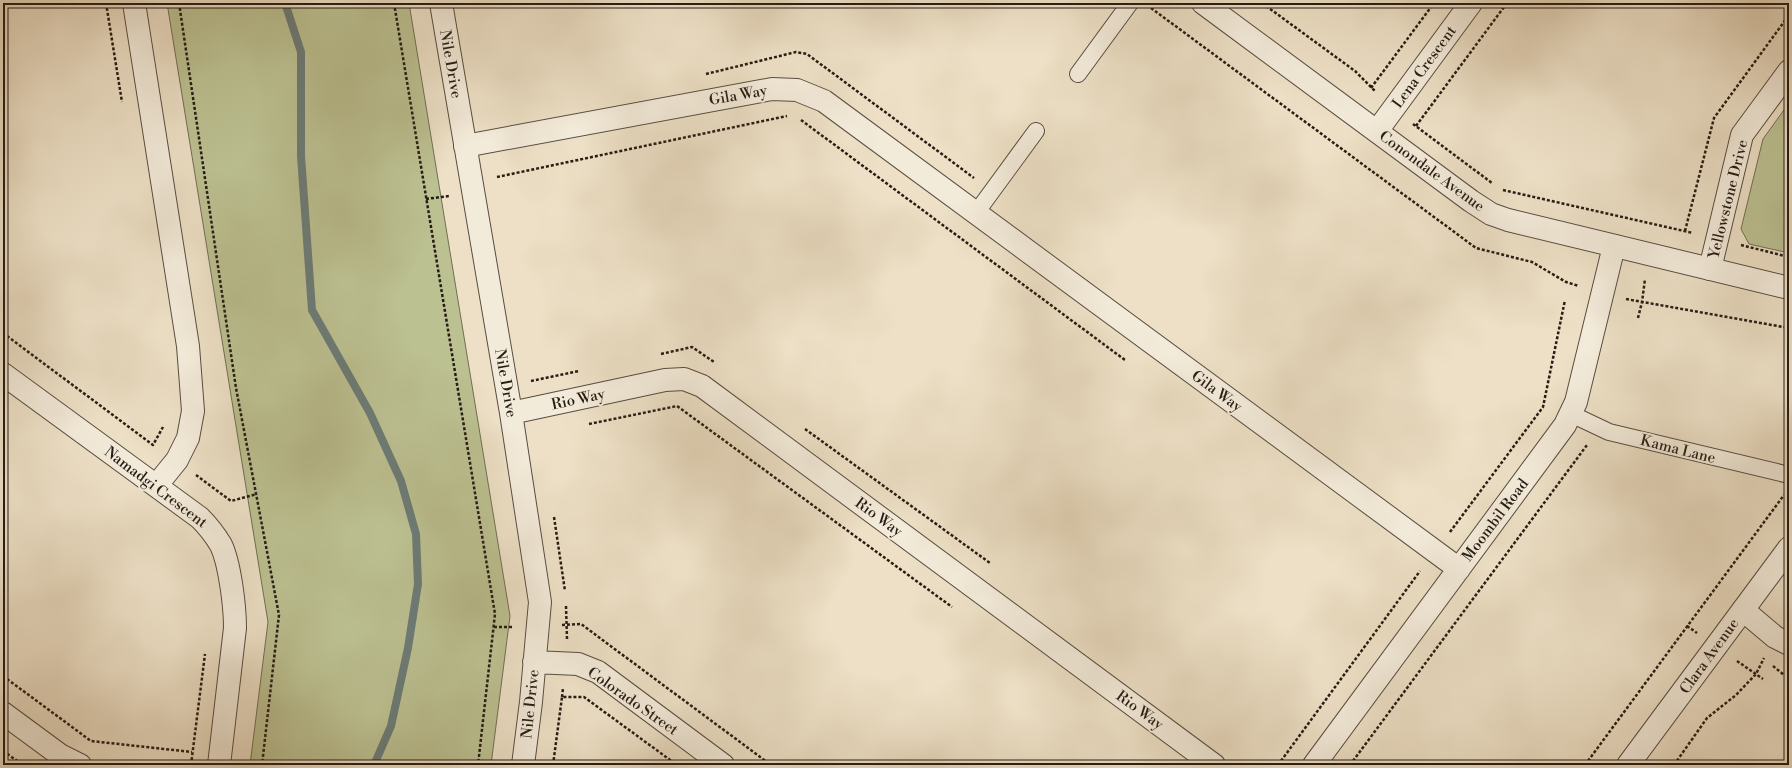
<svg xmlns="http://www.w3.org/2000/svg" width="1792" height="768" font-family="'Libre Bodoni',serif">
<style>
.green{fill:#bcc192;stroke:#716e53}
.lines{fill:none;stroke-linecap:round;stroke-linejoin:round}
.stream{stroke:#6c7c77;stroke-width:8}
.service-casing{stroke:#584d40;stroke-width:18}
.minor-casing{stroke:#584d40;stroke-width:24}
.tertiary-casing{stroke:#584d40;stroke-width:24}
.path{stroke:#261c14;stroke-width:2.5;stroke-dasharray:3 2;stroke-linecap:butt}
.service{stroke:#f3ebda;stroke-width:16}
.minor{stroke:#f3ebda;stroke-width:22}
.tertiary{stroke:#f3ebda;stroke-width:22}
.labels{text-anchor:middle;stroke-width:4;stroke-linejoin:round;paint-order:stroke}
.street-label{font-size:15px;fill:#261c14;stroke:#f3ebda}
</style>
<rect width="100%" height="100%" fill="#ede0c6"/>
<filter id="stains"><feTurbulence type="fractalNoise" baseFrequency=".005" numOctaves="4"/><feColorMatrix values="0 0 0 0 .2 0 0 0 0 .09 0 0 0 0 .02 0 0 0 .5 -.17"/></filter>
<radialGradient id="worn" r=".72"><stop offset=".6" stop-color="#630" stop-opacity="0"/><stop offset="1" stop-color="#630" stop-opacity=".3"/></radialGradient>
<path class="green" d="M167 3H409L510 616 491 765H250L268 622Z
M1789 103V253L1749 244 1741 229 1763 139Z"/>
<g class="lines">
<path class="stream" d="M285 3 301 52V156L312 310 370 413 401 481 416 534 418 584 408 648 391 726 374 765"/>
<defs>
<path id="service" d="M1078 74 1130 3
M976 213 1036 131
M1571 414 1609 432 1789 475"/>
<path id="minor" d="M134 3 188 346 193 411 188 438 177 460 156 486
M441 3 511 413 540 602 531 702 523 765
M1377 131 1471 3
M465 146 772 89 797 90 824 101 1459 569
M1710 269 1742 135 1789 71
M3 374 200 518C208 526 215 535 221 545 230 564 235 607 235 628L219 765
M511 413 665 380 684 379 702 386 1214 765
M1743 610 1775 637 1789 644
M534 662 578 664 598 672 723 765
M3 713 60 755 80 765
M1314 765 1565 425 1576 402 1614 246"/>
<path id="tertiary" d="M1203 3 1471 201 1491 214 1508 220 1789 288
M1628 765 1789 548"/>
</defs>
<use href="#service" class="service-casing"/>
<use href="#minor" class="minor-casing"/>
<use href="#tertiary" class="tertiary-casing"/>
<path class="path" d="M106 3 122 102
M179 3 236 388 279 615 262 765
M394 3 495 614 478 765
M1262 3 1355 71 1376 92
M1151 8 1476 248 1532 262 1566 282 1579 286
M706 74 796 52 807 54 974 178
M1371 88 1434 3
M801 120 1125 360
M1413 124 1492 183
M1416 126 1507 3
M497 177 787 116
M1503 190 1693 233
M426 199 449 196
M1685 231 1714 118 1789 15
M1741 245 1789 257
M1626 299 1789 328
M1638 318 1642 302 1645 279
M3 333 153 445 163 427
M661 354 692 347 714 362
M531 381 579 371
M589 424 677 406 952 607
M805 429 990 563
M196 475 231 501 257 494
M554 517 565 591
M1450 532 1543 407 1565 300
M566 606 567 639
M562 625 581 624 771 765
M1687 626 1697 633
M494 627H513
M1737 661 1763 679
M1773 666 1789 679
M3 676 91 741 192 752
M562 697 563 688
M3 751 23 765
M191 765 205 654
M553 765 562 697H584L677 765
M1278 765 1420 571
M1350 765 1587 445
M1585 765 1784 495
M1674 765 1707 718 1736 695 1756 674 1764 658"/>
<use href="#service" class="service"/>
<use href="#minor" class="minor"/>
<use href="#tertiary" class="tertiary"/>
</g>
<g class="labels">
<g class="street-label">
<text transform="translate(451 64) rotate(80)" y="5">Nile Drive</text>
<text transform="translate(1424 67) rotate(-54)" y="5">Lena Crescent</text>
<text transform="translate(738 95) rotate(-10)" y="5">Gila Way</text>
<text transform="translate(1432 171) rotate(36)" y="5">Conondale Avenue</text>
<text transform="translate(1728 199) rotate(-76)" y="5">Yellowstone Drive</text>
<text transform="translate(506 383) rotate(80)" y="5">Nile Drive</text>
<text transform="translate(1217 391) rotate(36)" y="5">Gila Way</text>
<text transform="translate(578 399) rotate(-12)" y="5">Rio Way</text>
<text transform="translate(1678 449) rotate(14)" y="5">Kama Lane</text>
<text transform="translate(156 487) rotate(37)" y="5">Namadgi Crescent</text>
<text transform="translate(879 517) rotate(36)" y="5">Rio Way</text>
<text transform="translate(1495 520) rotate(-53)" y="5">Moombil Road</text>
<text transform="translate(1709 656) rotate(-54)" y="5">Clara Avenue</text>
<text transform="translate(633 701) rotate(35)" y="5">Colorado Street</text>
<text transform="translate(530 704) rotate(-84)" y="5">Nile Drive</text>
<text transform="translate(1140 710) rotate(36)" y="5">Rio Way</text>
</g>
</g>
<rect width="1792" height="768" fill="none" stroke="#ede0c6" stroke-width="16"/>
<rect x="4" y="4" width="1784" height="760" fill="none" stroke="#261c14" stroke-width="2"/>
<rect x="8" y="8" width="1776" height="752" fill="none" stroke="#261c14"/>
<rect width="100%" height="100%" filter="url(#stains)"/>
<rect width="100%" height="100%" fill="url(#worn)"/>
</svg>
